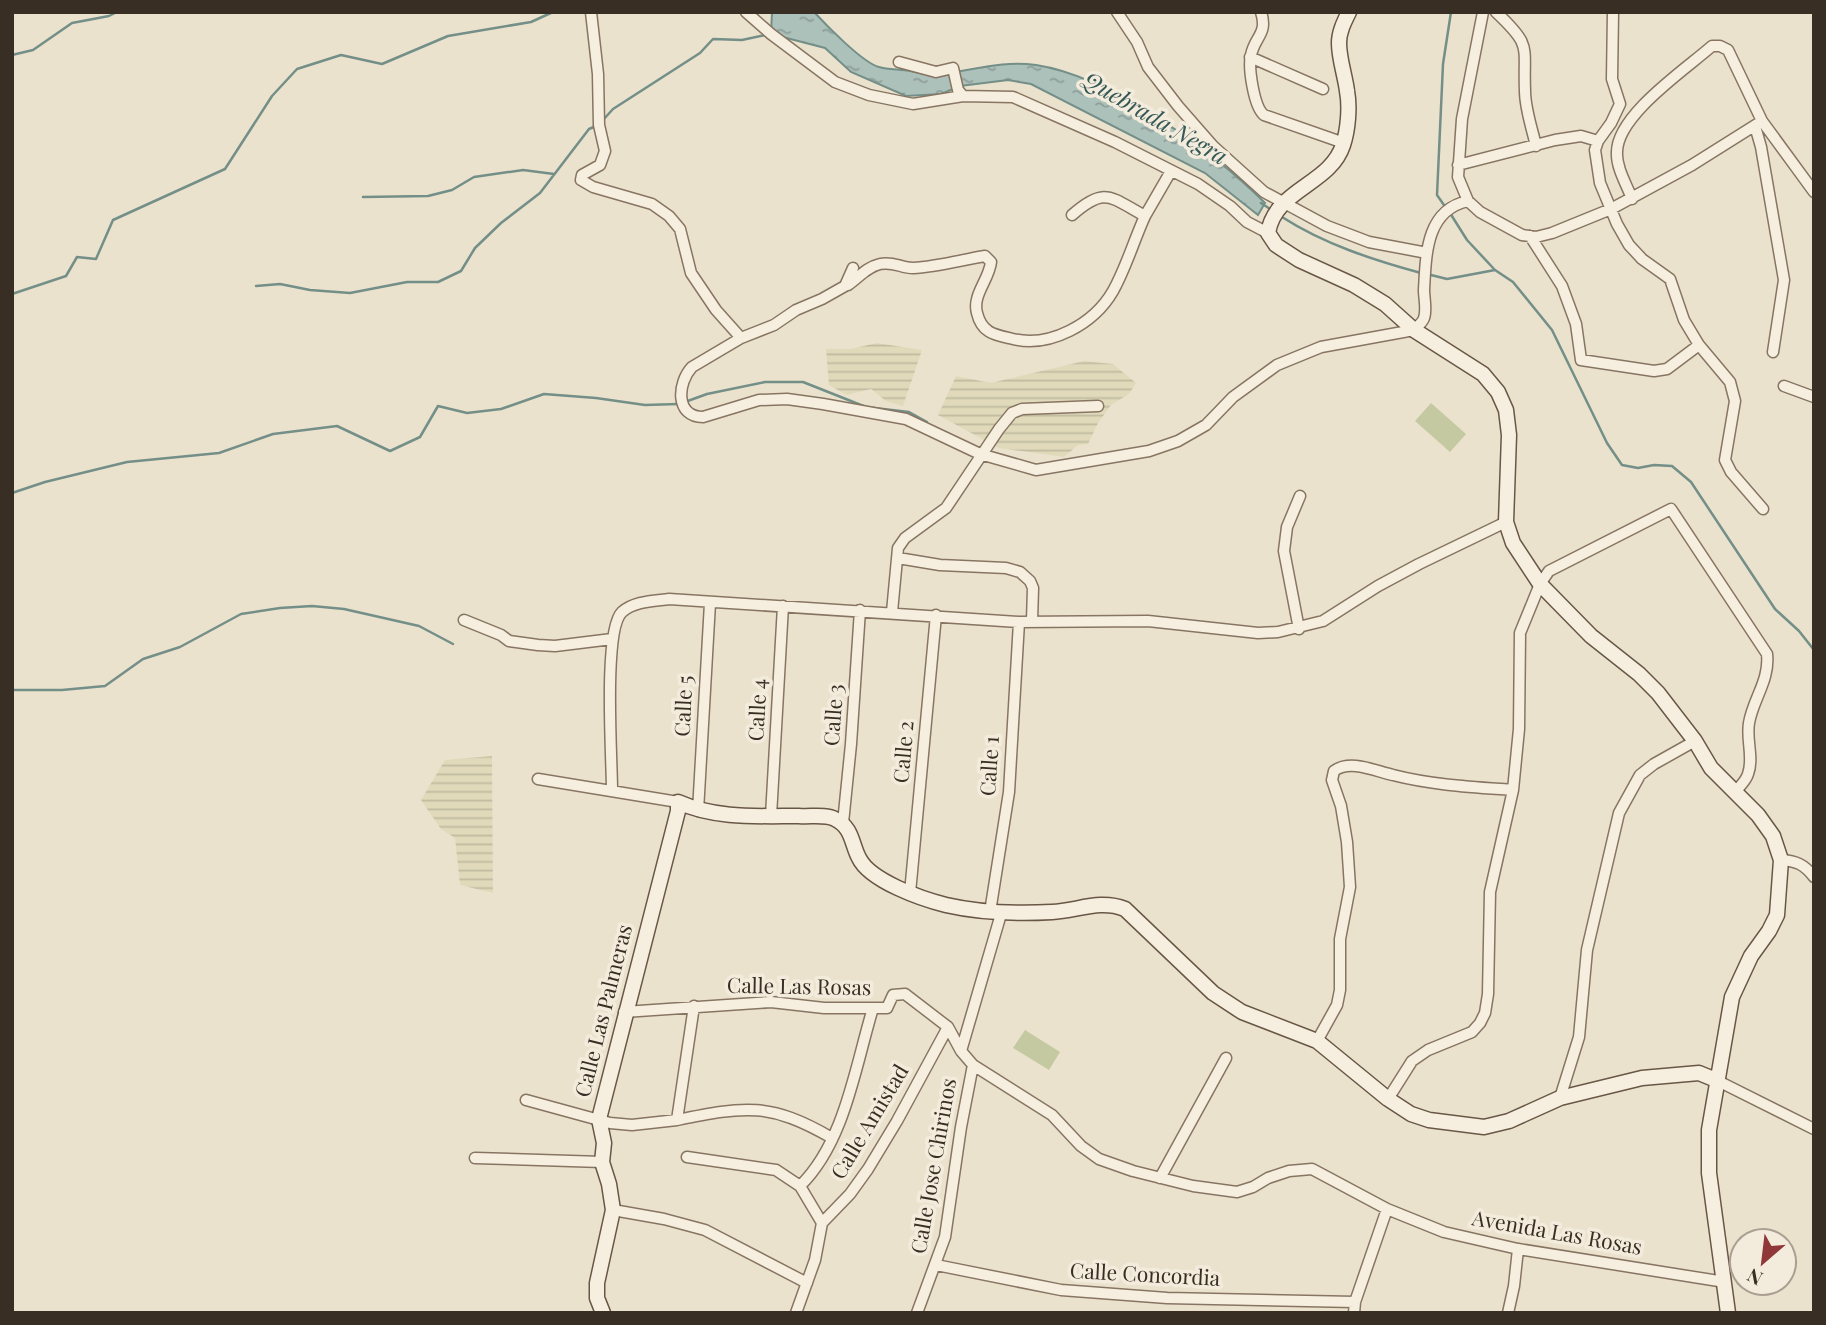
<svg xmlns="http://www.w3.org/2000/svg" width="1826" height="1325" font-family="'Playfair Display',serif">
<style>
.farmland{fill:url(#farmland-rules)}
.garden{fill:#c4c9a1}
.water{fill:url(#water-ripples);stroke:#738f88;stroke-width:2}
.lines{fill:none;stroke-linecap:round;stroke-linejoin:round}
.stream{stroke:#738f88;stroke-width:2.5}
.street-casing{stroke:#877562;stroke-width:13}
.secondary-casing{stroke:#695745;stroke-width:17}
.street{stroke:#f6efe0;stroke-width:10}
.secondary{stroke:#f6efe0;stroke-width:14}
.labels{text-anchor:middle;stroke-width:7;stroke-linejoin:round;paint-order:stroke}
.street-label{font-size:21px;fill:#392e23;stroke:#f3ecdc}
.water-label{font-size:23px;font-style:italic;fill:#355755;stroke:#f3ecdc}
</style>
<defs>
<pattern id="farmland-rules" width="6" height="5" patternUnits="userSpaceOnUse" patternTransform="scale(1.75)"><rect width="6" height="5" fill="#e0dabb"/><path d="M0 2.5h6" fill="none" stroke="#c1bba0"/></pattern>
<pattern id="water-ripples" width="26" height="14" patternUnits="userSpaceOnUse" patternTransform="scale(1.75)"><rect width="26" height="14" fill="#acc1ba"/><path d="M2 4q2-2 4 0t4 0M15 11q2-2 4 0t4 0" fill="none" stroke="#8d9d97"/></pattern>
</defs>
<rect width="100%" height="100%" fill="#ebe2cd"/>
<path class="farmland" d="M877 343 922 350 903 406 886 401 871 389 847 395 829 385 826 349H850Z
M1084 361 1113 364 1136 383 1129 394 1111 405 1098 423 1088 444 1078 445 1064 457 999 448 938 415 956 376 991 383Z
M492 756 493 893 460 885 455 838 441 829 421 800 445 760Z"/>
<path class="garden" d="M1431 403 1466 434 1450 452 1415 421Z
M1025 1030 1060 1052 1049 1070 1013 1048Z"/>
<path class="water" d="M772 12H814C826 25 863 63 879 67 888 70 900 69 910 71 920 73 932 76 942 74 974 70 1003 60 1036 65 1110 76 1213 151 1265 203L1258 215 1205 173 1031 84 1008 80 960 86 941 94 906 96 851 72 825 48 771 34Z"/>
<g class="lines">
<path class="stream" d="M12 55 33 50 72 23 109 16 117 12
M603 120 613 109 700 53 713 39 742 40 765 35
M363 197 428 196 452 190 474 177 523 170 554 174
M1261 203 1273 211
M1446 208 1437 195 1443 64 1451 12
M1450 213 1467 240 1495 270 1513 282 1552 330 1607 443 1622 465 1638 468 1654 465 1672 466 1691 482 1775 609 1799 631 1814 650
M1282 217C1324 244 1373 260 1421 273
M1427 274 1447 279 1495 270
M256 286 280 284 310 290 350 293 407 282H438L461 271 475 248 501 223 540 193 589 129 596 126
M12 294 66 276 77 257 96 259 113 220 225 169 272 96 297 69 341 55 382 64 448 36 531 22 553 12
M685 402 707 394 765 382H803L866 407 909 412 927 422
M12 493 45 482 127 462 219 453 273 434 337 426 390 451 420 437 438 406 467 413 501 409 544 394 596 398 645 405 678 404
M12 690H62L105 686 143 659 180 647 241 614 280 608 312 606 344 609 419 626 453 644"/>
<defs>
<path id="street" d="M591 12 598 74 599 125 605 151 600 165 582 175 581 180 593 187 652 204 669 216 680 229 691 273 716 310 741 338
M746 12 771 34 835 82 869 95 913 104 963 96
M1117 12 1137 42 1148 67 1178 106 1213 146 1264 192 1327 226 1369 242 1427 253
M1261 12C1268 34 1255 36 1251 55 1248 68 1254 107 1264 115L1344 143
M1483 12 1462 119 1458 177 1468 201 1480 212 1522 235 1536 237 1552 233 1611 209 1692 165 1762 121
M1496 12C1533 47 1523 45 1525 91 1525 109 1532 128 1536 146
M1613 12 1612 79 1620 104 1611 123 1598 141 1595 150 1600 183 1617 224 1629 245 1642 259 1670 279 1684 320 1699 345 1730 382 1735 401 1725 460 1731 472 1763 509
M1250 57 1323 89
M899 62 936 72 953 68 958 90 963 96 1013 97 1115 142 1198 184 1230 206 1247 222 1268 233
M1755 126 1761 147 1784 280 1773 352
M1458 165 1555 140 1581 136 1598 141
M1632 199C1627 185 1616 168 1617 152 1617 115 1686 69 1712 46H1720L1728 50 1762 121 1814 192
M1072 215C1105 186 1110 197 1145 216L1171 171
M1530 236 1562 286 1576 324 1581 360 1654 371 1667 369 1699 345
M853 268 845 286 822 299 796 310 774 325 741 338 692 367C677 383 675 417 703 417L759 400 787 399 823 404 906 419 980 454 1036 470 1149 451 1178 441 1206 425 1233 397 1277 365 1321 347 1414 330C1417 327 1423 322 1424 318 1427 310 1424 298 1424 290 1426 254 1426 210 1468 201
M848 285C859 277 867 267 880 264 893 261 901 268 913 268 937 267 961 260 985 256L991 262C989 280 972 295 977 313 982 334 996 335 1013 339 1050 348 1094 324 1113 291 1126 268 1134 240 1145 216
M1784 386 1814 397
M898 558 940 565 1006 568 1020 572 1030 581 1033 588 1032 621
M892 612 898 548 905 538 946 508 999 429 1012 413 1022 409 1098 406
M464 620 501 635 509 641 538 645 555 646 612 639
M1299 629 1284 551 1287 527 1300 496
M538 779 678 802
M612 790C612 759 603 630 622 612 634 601 654 601 669 599L1019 622 1148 621 1258 633 1278 632 1323 621 1378 586 1419 564 1506 522
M698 811 710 603
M771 816 783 606
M843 823 851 744 860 610
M1781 860C1796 861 1804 864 1814 877
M910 893 936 615
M990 912 1009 792 1019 622
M694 1006 677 1120C745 1106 770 1102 832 1138
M624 1012 771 1002 824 1008H887L893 995 905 994 948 1027 961 1051 973 1065 1052 1115 1081 1146 1099 1159 1133 1171 1193 1186 1237 1192 1253 1187 1268 1178 1289 1171 1312 1169 1387 1209 1444 1232 1518 1249 1725 1282
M1317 1041 1337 1005 1340 990V939L1350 887 1347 842 1341 806 1332 780 1334 771C1350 759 1375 771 1393 775 1432 785 1472 787 1513 790
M961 1051 1001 914
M1716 1080 1814 1129
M1560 1098 1579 1037 1587 950 1619 813 1640 775 1654 764 1695 741
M1388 1099 1412 1061 1428 1050 1472 1032 1480 1023 1485 1013 1488 994 1490 892 1513 790 1519 729 1520 633 1540 584 1549 571 1671 509 1767 654C1770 680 1753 699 1749 723 1746 740 1754 758 1748 774 1746 781 1740 786 1735 792
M526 1100 610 1123 632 1125 677 1120
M687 1157 776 1170 800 1186 822 1223
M475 1158 602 1162
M1160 1178 1226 1058
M800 1186C845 1142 855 1067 873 1008
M613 1210 664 1219 705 1230 807 1283
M936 1265 1061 1290 1167 1298 1355 1302
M796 1313 815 1260 822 1223 850 1194 868 1169 897 1121 948 1027
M917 1313 945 1237 961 1127 973 1065
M1354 1313 1355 1302 1387 1209
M1508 1313 1514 1286 1518 1249"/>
<path id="secondary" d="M1349 12C1344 22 1339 32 1339 43 1339 59 1345 75 1347 91 1350 107 1348 130 1343 145 1330 185 1275 189 1268 233L1276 245 1299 260 1354 285 1385 304 1414 330 1483 374 1498 392 1506 410 1509 435 1506 522 1513 543 1540 584 1591 636 1639 674 1658 693 1695 741 1711 768 1758 815 1773 836 1781 860 1777 915 1769 931 1751 956 1732 997 1709 1130V1173L1728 1313
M603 1313 597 1298V1283L613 1210 609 1184 602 1162 604 1143 599 1119 678 811V802C716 819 758 816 799 816 810 817 826 814 835 819 853 828 851 843 859 858 870 881 922 899 946 905 981 913 1016 914 1052 912 1077 911 1100 899 1125 909L1213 993 1242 1012 1317 1041 1388 1099 1411 1114 1429 1120 1484 1127 1509 1121 1560 1098 1642 1078 1699 1073 1716 1080"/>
</defs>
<use href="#street" class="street-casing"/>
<use href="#secondary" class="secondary-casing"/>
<use href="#street" class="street"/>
<use href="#secondary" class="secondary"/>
</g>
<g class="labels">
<g class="street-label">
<text transform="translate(684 706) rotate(-87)" y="7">Calle 5</text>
<text transform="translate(758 710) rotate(-87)" y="7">Calle 4</text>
<text transform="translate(834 715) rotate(-86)" y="7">Calle 3</text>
<text transform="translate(904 752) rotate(-85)" y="7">Calle 2</text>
<text transform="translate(990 766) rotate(-86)" y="7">Calle 1</text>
<text transform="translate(799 987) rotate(1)" y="7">Calle Las Rosas</text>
<text transform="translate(604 1011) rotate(-76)" y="7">Calle Las Palmeras</text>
<text transform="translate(870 1122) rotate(-59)" y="7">Calle Amistad</text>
<text transform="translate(934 1166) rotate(-80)" y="7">Calle Jose Chirinos</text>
<text transform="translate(1557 1233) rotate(10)" y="7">Avenida Las Rosas</text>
<text transform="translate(1145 1275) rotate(3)" y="7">Calle Concordia</text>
</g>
<g class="water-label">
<text transform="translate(1155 118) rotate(30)" y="8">Quebrada Negra</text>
</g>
</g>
<rect width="1826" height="1325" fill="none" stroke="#392e23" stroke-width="28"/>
<g transform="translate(1763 1262) rotate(208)"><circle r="33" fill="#f3ecdc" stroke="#a9a092" stroke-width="2"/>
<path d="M0-5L12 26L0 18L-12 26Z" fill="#903839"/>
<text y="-10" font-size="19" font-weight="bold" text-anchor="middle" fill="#392e23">N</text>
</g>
</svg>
